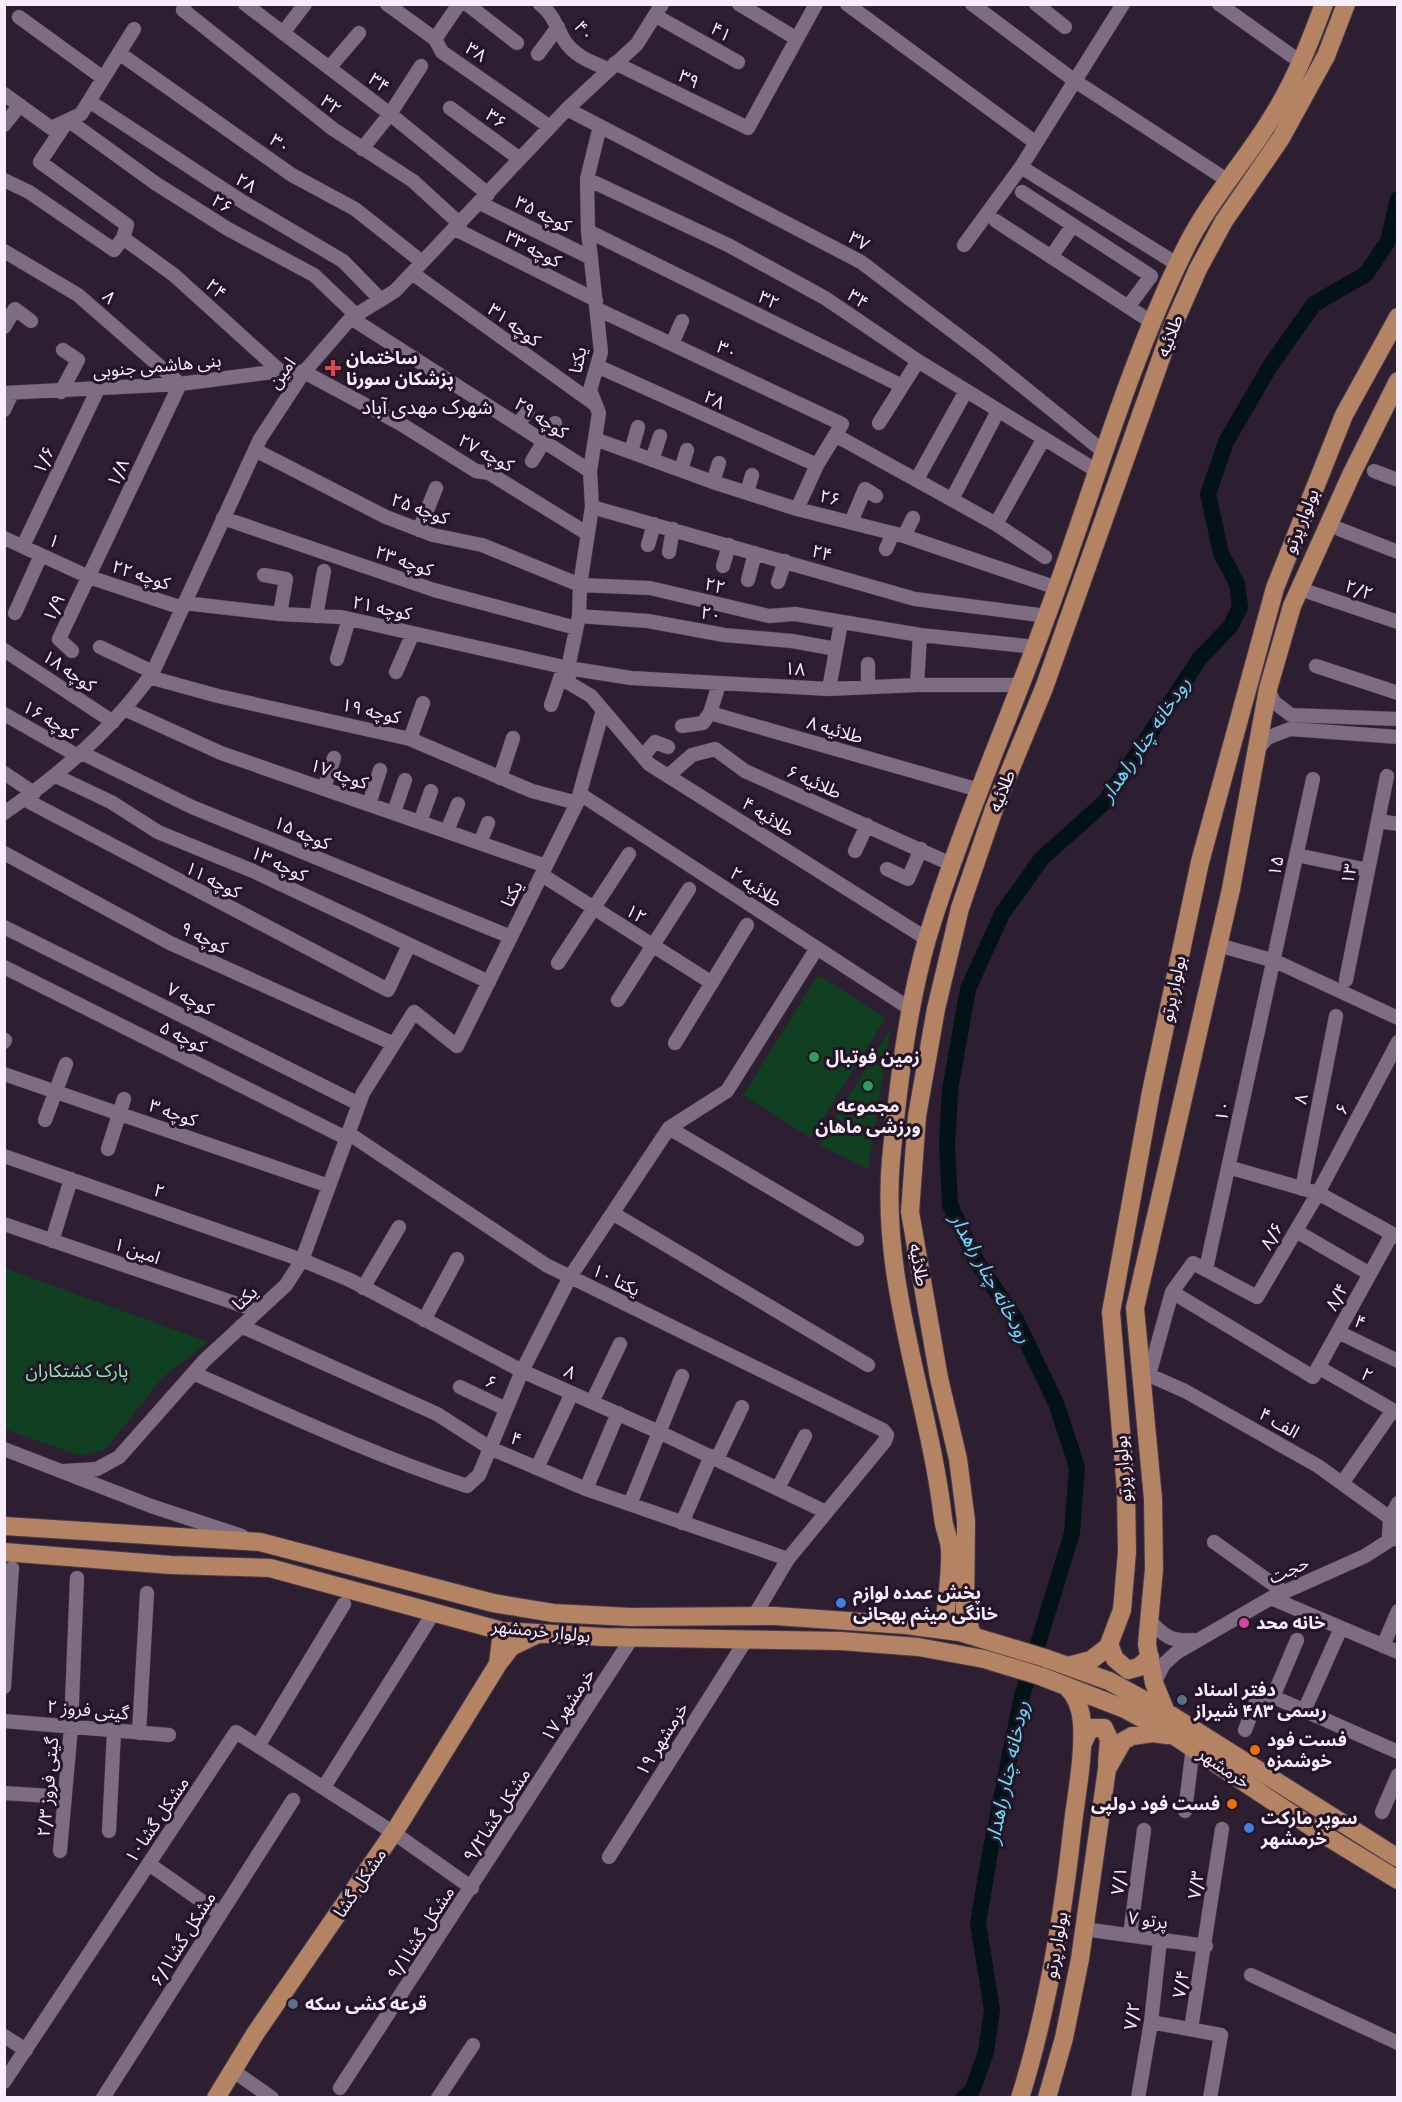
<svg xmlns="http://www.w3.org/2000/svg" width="1402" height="2102" font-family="Signika,'Noto Sans Arabic',sans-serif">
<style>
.green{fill:#103e21}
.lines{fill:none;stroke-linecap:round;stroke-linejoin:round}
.river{stroke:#031215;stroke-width:16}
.minor-casing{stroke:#473a4a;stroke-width:15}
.major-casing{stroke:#473a4a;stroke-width:20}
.minor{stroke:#7e6c82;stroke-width:14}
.major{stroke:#b48363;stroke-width:18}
.health-dot{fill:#e0444e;stroke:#231427;stroke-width:2}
.leisure-dot{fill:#2e9e5b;stroke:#231427;stroke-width:2}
.shop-dot{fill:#3f7fe0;stroke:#231427;stroke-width:2}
.hotel-dot{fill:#d1479c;stroke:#231427;stroke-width:2}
.service-dot{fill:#5c6f8a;stroke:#231427;stroke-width:2}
.food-dot{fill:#e8710a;stroke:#231427;stroke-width:2}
.labels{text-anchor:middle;stroke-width:6;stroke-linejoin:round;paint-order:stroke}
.street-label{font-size:18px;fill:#f8edfa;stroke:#231427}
.poi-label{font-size:18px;font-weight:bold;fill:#f8edfa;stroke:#231427;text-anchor:start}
.park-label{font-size:18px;fill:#86f1a8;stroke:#231427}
.neighbourhood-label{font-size:20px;fill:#f8edfa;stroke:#231427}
.water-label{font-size:20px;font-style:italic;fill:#62dff7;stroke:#231427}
</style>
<rect width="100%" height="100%" fill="#2d1e31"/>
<path class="green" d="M818 975 886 1018 811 1138 743 1095Z
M891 1027 868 1169 819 1145Z
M5 1268 18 1273 208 1342 162 1378 106 1449 81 1456 5 1429Z"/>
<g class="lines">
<path class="river" d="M963 2098 972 2091 986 2052 992 2010 978 1923 990 1853 1022 1696 1072 1533 1077 1467 1056 1403 1016 1320 977 1262 950 1205 947 1146 950 1090 968 989 1002 914 1042 858 1105 802 1200 658 1230 627 1240 607 1237 584 1221 553 1208 494 1226 442 1270 366 1314 304 1366 274 1388 241 1398 199"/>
<defs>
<path id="minor" d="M185 4 183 10 333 129 413 181 460 224
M245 4 390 114 488 194
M387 4 435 39 442 52 550 127
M467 4 517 43
M540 4C553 14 556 26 564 40 574 56 591 62 608 69
M739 4 797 39
M847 4 1036 143
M972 4 1075 81 1227 180
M1036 4 1065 27
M1219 4 1292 56
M656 16 738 62
M19 17 103 78
M283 33 305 4
M435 39 459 4
M119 53 292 175 355 209 422 262
M538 54 558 27
M615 63 748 128 816 4
M329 68 359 33
M4 94 51 128 81 114 134 29
M89 101 243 202 343 261 381 300
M450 108 520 159
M567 109 861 262 984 355 1104 452
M4 125 20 105
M600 126 587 179 588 231 601 352 590 390 599 413 590 471 592 507 580 585 579 616 568 668 569 683 591 696 649 764 927 939
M362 149 390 114 421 66
M1021 167 1177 264
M587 179 728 245 825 298 918 361 1097 471
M4 180 29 192 114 250 123 238 127 225 40 162 68 120 155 183 228 229 314 275 356 315
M1022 192 1151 276 1128 307
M480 203 591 258
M996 221 1150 321
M455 229 596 300
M588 231 902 386
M123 238 174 275 280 371
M964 245 1021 167 1123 4
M4 251 78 295 180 384 59 639 72 651
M1051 257 1073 225
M412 273 596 405
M597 309 842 424 817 465 797 509
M351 318 590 471
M4 327 15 309 31 321
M672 344 682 321
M597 366 817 465
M61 392 78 360 63 350
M4 393 180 384 280 371 304 372 401 424 476 471 489 473 588 534
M4 410 12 393
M879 423 918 361
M518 424 528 411
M835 435 996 524 1045 557
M595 439 713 482 797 509 904 536 1057 588
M255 450 386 517 433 535 482 545 580 585 650 588 769 616 795 614 920 635 1036 647
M631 452 638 427
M652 460 660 436
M532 461 555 423
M681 470 687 450
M1374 471 1398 480
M917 479 966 391
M713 482 719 463
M747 493 752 475
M952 499 998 411
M592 507 915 599 1047 616
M223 518 434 590 576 628
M851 522 865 489 876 496
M996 524 1044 438
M1339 529 1398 552
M419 530 436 488
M904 536 913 518
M4 538 89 577 182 608
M648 545 654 524
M23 546 98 389
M886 549 893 533
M669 552 673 529
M723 566 729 545
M264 575 286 579 280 614
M748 580 755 553
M778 582 785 561
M1309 592 1398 622
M184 603 280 614 341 617 568 668 631 678 829 689 917 685H1021
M15 613 41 555
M316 616 324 571
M579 616 648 621 724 635 792 641 836 649
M100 647 153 672
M4 650 113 722
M337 659 349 619
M1316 666 1398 693
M396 672 413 633
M149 677 218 696 410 739 532 791 577 803
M719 684 710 713 979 790
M917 685 920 635
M868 687V664
M829 689 841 623
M1268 689 1274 702 1291 715 1398 719
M551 705 564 667
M124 709 221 753 546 866
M4 714 78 756
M682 726 703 723 710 713
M410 739 423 703
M1257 750 1267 738 1290 729 1398 737
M82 753 192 807 511 937
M643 756 655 742 668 747
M4 773 34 793
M56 776 111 802 158 832 253 871 489 982
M668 776 692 755 715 749 745 771 953 865
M500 778 513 738
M324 788 334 758
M580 794 912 1010
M24 799 388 990 409 945
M369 804 380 770
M394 812 405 780
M4 813C61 774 113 729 153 672L260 439 304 372 351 318 395 291 567 109 637 44 662 4
M1379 821 1398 824
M420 822 431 791
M447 831 458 804
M480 843 488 823
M855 851 867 825
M4 853 170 943 394 1044
M1297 855 1368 870
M887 869 908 879 921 849
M542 875 712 983
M4 927 359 1104
M1218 945 1275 961 1398 1018
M558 963 629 854
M4 967 346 1138
M1346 980 1387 776
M618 1000 689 889
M4 1042 5 1040
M675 1043 747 925
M4 1074 329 1186
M45 1120 66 1064
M669 1128 857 1239
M348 1133 546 1265 883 1430 887 1435 885 1441 788 1559 754 1616
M108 1149 124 1099
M4 1156 302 1260 350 1280 522 1371 659 1432 826 1512
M1228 1167 1318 1193 1398 1237
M1302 1189 1336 1016
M614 1214 868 1365
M4 1224 258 1311
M1296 1231 1370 1274
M52 1241 71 1179
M1206 1269 1313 779
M363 1288 399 1227
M1172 1292 1313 1377 1392 1234
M424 1320 457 1259
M241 1326 437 1414 490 1448 586 1489 788 1559
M1338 1332 1398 1361
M1318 1367 1398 1413
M1142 1372 1185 1391 1318 1466 1390 1518
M193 1373C284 1413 373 1455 467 1486L479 1475 522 1371 570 1277 669 1128 727 1091 817 948
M1149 1375 1172 1292 1193 1263 1257 1297 1318 1193 1398 1042
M460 1387 506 1409
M592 1402 620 1344
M4 1449 151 1506 242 1536
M717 1459 742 1407
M537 1468 572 1393
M64 1471 97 1469 119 1457 204 1361 286 1285 302 1260 363 1093 414 1012 457 1046 577 803 603 710
M1343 1482 1393 1410
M778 1488 805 1436
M586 1489 618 1413
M1398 1503 1390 1518 1389 1535 1398 1540
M630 1504 682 1376
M682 1523 711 1456
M1214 1542 1284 1592
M1271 1598 1398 1652
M1149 1620C1164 1636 1171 1642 1193 1640
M1383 1646 1398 1611
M1154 1683 1164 1664 1176 1653 1271 1598 1365 1556 1393 1538
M4 1687 12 1568
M1273 1697 1297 1640
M1304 1711 1341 1628
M4 1721 169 1735
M1245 1730 1260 1691 1398 1752
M139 1733 147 1593
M258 1746 344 1604
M324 1787 429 1620
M4 1793 65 1797
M1185 1811 1193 1747
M1382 1812 1398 1775
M109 1831 114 1731
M60 1851 71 1727 77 1578
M609 1857 746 1640
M149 1864 220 1914
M1084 1929 1206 1946
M1130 1935 1144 1830
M1251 1975 1398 2043
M1151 2022 1221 2035 1210 2098
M1191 2029 1222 1829
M4 2036 26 2050
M232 2070 272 2098
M4 2082 236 1732 394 1833 472 1888
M340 2088 632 1638
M103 2098 293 1800
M438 2098 473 2045
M1138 2098 1151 2022 1160 1940"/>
<path id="major" d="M4 1526 260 1542 493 1603 553 1613 630 1617 775 1616 906 1625 959 1632 1045 1658 1109 1681 1166 1712 1398 1858
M4 1552 171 1565 270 1568 502 1631 603 1637 841 1641 918 1647 984 1659 1040 1676 1125 1709 1176 1737 1313 1828 1398 1880
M944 1629C946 1603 951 1577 950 1551 950 1540 944 1529 943 1518 929 1399 880 1282 891 1160 898 1087 907 1010 927 939 961 826 1010 718 1050 607 1094 488 1128 365 1184 251 1208 201 1246 161 1274 114 1295 80 1310 42 1324 4
M502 1631 498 1664 511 1647 536 1635
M972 1635 965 1612 966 1521 958 1459 939 1378 910 1212 917 1116 936 1009 960 908 994 809 1044 688 1171 330 1198 269 1224 221 1281 138 1326 56 1346 4
M1109 1644 1115 1659 1128 1670 1139 1667 1150 1657
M1068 1666 1091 1660 1108 1647 1122 1610 1127 1552 1126 1491 1111 1312 1151 1092 1200 862 1275 588 1344 415 1398 317
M1166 1712 1154 1683 1147 1644 1154 1569 1153 1499 1135 1308 1231 889 1268 689 1292 606 1351 475 1398 381
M1082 1745 1090 1728H1104L1109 1739 1107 1764
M216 2098 255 2034 398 1826 498 1664
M1020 2098C1048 2009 1063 1916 1073 1823 1077 1791 1084 1756 1082 1723 1081 1710 1076 1695 1066 1686
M1047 2098 1064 2038 1080 1959 1107 1769 1123 1741 1132 1736 1153 1733 1167 1735"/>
</defs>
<use href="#minor" class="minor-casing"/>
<use href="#major" class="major-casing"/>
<use href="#minor" class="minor"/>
<use href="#major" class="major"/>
</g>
<path class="health-dot" d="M330 359h6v6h6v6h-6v6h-6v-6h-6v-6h6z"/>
<g class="leisure-dot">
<circle cx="814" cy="1057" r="6"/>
<circle cx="868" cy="1086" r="6"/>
</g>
<g class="shop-dot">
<circle cx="841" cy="1603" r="6"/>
<circle cx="1249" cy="1828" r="6"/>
</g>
<circle class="hotel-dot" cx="1244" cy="1623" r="6"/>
<g class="service-dot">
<circle cx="1182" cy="1700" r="6"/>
<circle cx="293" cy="2004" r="6"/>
</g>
<g class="food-dot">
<circle cx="1255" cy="1750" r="6"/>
<circle cx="1232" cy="1804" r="6"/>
</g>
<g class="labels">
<g class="street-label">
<text transform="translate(584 31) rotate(53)" y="6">۴۰</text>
<text transform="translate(721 32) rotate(30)" y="6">۴۱</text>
<text transform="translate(476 52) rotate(33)" y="6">۳۸</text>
<text transform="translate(689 79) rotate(26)" y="6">۳۹</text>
<text transform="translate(379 83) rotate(37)" y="6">۳۴</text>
<text transform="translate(331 105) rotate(38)" y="6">۳۲</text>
<text transform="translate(496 119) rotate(36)" y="6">۳۶</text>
<text transform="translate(280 144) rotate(36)" y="6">۳۰</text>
<text transform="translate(246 183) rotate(32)" y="6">۲۸</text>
<text transform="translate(222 204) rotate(33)" y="6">۲۶</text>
<text transform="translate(543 214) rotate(26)" y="6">کوچه ۳۵</text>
<text transform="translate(859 241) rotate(30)" y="6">۳۷</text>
<text transform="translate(533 249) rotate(27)" y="6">کوچه ۳۳</text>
<text transform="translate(216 289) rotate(42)" y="6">۲۴</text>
<text transform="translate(109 297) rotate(41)" y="6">۸</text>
<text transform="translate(858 299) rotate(34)" y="6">۳۴</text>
<text transform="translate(769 300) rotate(26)" y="6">۳۲</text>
<text transform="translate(514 325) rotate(36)" y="6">کوچه ۳۱</text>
<text transform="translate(1170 336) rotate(-69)" y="6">طلائیه</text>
<text transform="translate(727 350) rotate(25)" y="6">۳۰</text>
<text transform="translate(578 360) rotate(-78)" y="6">یکتا</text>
<text transform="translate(157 366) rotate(-5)" y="6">بنی هاشمی جنوبی</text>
<text transform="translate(282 373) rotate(-55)" y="6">امین</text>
<text transform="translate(714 400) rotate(25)" y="6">۲۸</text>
<text transform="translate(541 418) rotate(33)" y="6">کوچه ۲۹</text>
<text transform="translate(486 453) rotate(28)" y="6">کوچه ۲۷</text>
<text transform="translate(44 460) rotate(-65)" y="6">۱/۶</text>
<text transform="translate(118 473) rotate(-65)" y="6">۱/۸</text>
<text transform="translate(830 498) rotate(14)" y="6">۲۶</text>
<text transform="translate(420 509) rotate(20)" y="6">کوچه ۲۵</text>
<text transform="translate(1301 521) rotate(-68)" y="6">بولوار پرتو</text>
<text transform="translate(54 541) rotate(25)" y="6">۱</text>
<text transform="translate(822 553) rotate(16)" y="6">۲۴</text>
<text transform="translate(404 561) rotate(19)" y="6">کوچه ۲۳</text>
<text transform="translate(141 575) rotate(18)" y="6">کوچه ۲۲</text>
<text transform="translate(715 586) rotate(14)" y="6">۲۲</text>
<text transform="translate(1359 590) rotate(19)" y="6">۲/۲</text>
<text transform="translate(54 608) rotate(-64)" y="6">۱/۹</text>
<text transform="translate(382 608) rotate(12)" y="6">کوچه ۲۱</text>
<text transform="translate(711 614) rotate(11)" y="6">۲۰</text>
<text transform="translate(795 669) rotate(4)" y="6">۱۸</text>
<text transform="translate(69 671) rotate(34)" y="6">کوچه ۱۸</text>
<text transform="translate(371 711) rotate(13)" y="6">کوچه ۱۹</text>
<text transform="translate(50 720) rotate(30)" y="6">کوچه ۱۶</text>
<text transform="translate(835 730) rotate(16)" y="6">طلائیه ۸</text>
<text transform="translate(339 774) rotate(19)" y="6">کوچه ۱۷</text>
<text transform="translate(814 782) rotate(24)" y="6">طلائیه ۶</text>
<text transform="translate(1002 791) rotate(-68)" y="6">طلائیه</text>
<text transform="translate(768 817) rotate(32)" y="6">طلائیه ۴</text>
<text transform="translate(302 833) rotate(23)" y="6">کوچه ۱۵</text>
<text transform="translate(279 864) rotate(25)" y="6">کوچه ۱۳</text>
<text transform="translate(1276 866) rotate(-78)" y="6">۱۵</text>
<text transform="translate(1349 874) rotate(-79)" y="6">۱۳</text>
<text transform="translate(213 880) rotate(27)" y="6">کوچه ۱۱</text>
<text transform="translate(756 887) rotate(33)" y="6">طلائیه ۲</text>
<text transform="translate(512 894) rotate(-64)" y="6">یکتا</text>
<text transform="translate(636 914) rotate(32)" y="6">۱۲</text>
<text transform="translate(204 938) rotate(26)" y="6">کوچه ۹</text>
<text transform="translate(1173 989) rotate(-78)" y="6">بولوار پرتو</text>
<text transform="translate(190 999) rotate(27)" y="6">کوچه ۷</text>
<text transform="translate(183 1037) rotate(26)" y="6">کوچه ۵</text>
<text transform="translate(1301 1099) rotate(-79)" y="6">۸</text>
<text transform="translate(1342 1109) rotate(-62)" y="6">۶</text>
<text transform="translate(1223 1111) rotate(-77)" y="6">۱۰</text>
<text transform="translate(173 1113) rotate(19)" y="6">کوچه ۳</text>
<text transform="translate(159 1191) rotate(19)" y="6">۲</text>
<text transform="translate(1272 1236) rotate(-59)" y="6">۸/۶</text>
<text transform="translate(137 1251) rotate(19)" y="6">امین ۱</text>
<text transform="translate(919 1265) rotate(80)" y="6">طلائیه</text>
<text transform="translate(616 1280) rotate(26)" y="6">۱۰ یکتا</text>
<text transform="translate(1337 1297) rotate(-61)" y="6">۸/۴</text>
<text transform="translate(245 1298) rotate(-43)" y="6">یکتا</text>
<text transform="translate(1360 1322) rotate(26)" y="6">۴</text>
<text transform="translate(570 1372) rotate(24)" y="6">۸</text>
<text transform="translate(1367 1375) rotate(30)" y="6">۲</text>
<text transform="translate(491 1382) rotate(26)" y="6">۶</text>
<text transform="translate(1279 1423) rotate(30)" y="6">۴ الف</text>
<text transform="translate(516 1439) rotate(23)" y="6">۴</text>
<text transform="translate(1123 1469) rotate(-94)" y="6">بولوار پرتو</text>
<text transform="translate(1289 1570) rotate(-24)" y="6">حجت</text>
<text transform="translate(541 1631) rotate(6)" y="6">بولوار خرمشهر</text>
<text transform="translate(568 1705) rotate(-57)" y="6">۱۷ خرمشهر</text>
<text transform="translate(88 1710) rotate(5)" y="6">گیتی فروز ۲</text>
<text transform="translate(662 1739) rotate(-58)" y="6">۱۹ خرمشهر</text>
<text transform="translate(1224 1768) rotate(34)" y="6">خرمشهر</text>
<text transform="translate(48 1787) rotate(-85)" y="6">گیتی فروز ۲/۳</text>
<text transform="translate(497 1815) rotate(-57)" y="6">مشکل گشا۹/۲</text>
<text transform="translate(157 1820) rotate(-56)" y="6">مشکل گشا۱۰</text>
<text transform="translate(1119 1881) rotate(-82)" y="6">۷/۱</text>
<text transform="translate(360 1883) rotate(-56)" y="6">مشکل گشا</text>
<text transform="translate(1196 1885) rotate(-82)" y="6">۷/۳</text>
<text transform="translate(1148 1920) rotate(8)" y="6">پرتو ۷</text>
<text transform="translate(421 1933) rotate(-57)" y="6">مشکل گشا۹/۱</text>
<text transform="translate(183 1939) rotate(-58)" y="6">مشکل گشا۶/۱</text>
<text transform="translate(1056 1945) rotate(-80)" y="6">بولوار پرتو</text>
<text transform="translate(1181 1984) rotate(-80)" y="6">۷/۴</text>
<text transform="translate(1132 2016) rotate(-82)" y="6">۷/۲</text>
</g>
<g class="poi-label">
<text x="346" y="364">ساختمان<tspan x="346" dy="21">پزشکان سورنا</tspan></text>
<text x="826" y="1063">زمین فوتبال</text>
<text x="868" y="1112" text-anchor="middle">مجموعه<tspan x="868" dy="21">ورزشی ماهان</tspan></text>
<text x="853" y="1599">پخش عمده لوازم<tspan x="853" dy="21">خانگی میثم بهجانی</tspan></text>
<text x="1256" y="1629">خانه محد</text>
<text x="1194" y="1696">دفتر اسناد<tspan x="1194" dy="21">رسمی ۴۸۳ شیراز</tspan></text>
<text x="1267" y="1746">فست فود<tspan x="1267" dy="21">خوشمزه</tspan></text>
<text x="1220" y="1810" text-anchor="end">فست فود دولپی</text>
<text x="1261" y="1824">سوپر مارکت<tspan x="1261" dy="21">خرمشهر</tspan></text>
<text x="305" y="2010">قرعه کشی سکه</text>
</g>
<g class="park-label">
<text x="77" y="1377">پارک کشتکاران</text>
</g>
<g class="neighbourhood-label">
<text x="427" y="414">شهرک مهدی آباد</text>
</g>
<g class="water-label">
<text transform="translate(1145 739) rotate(-56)" y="7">رودخانه چنار راهدار</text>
<text transform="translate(991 1278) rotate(61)" y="7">رودخانه چنار راهدار</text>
<text transform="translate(1007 1772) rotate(-78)" y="7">رودخانه چنار راهدار</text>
</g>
</g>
<rect width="1402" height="2102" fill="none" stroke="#f8edfa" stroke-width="12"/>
</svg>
